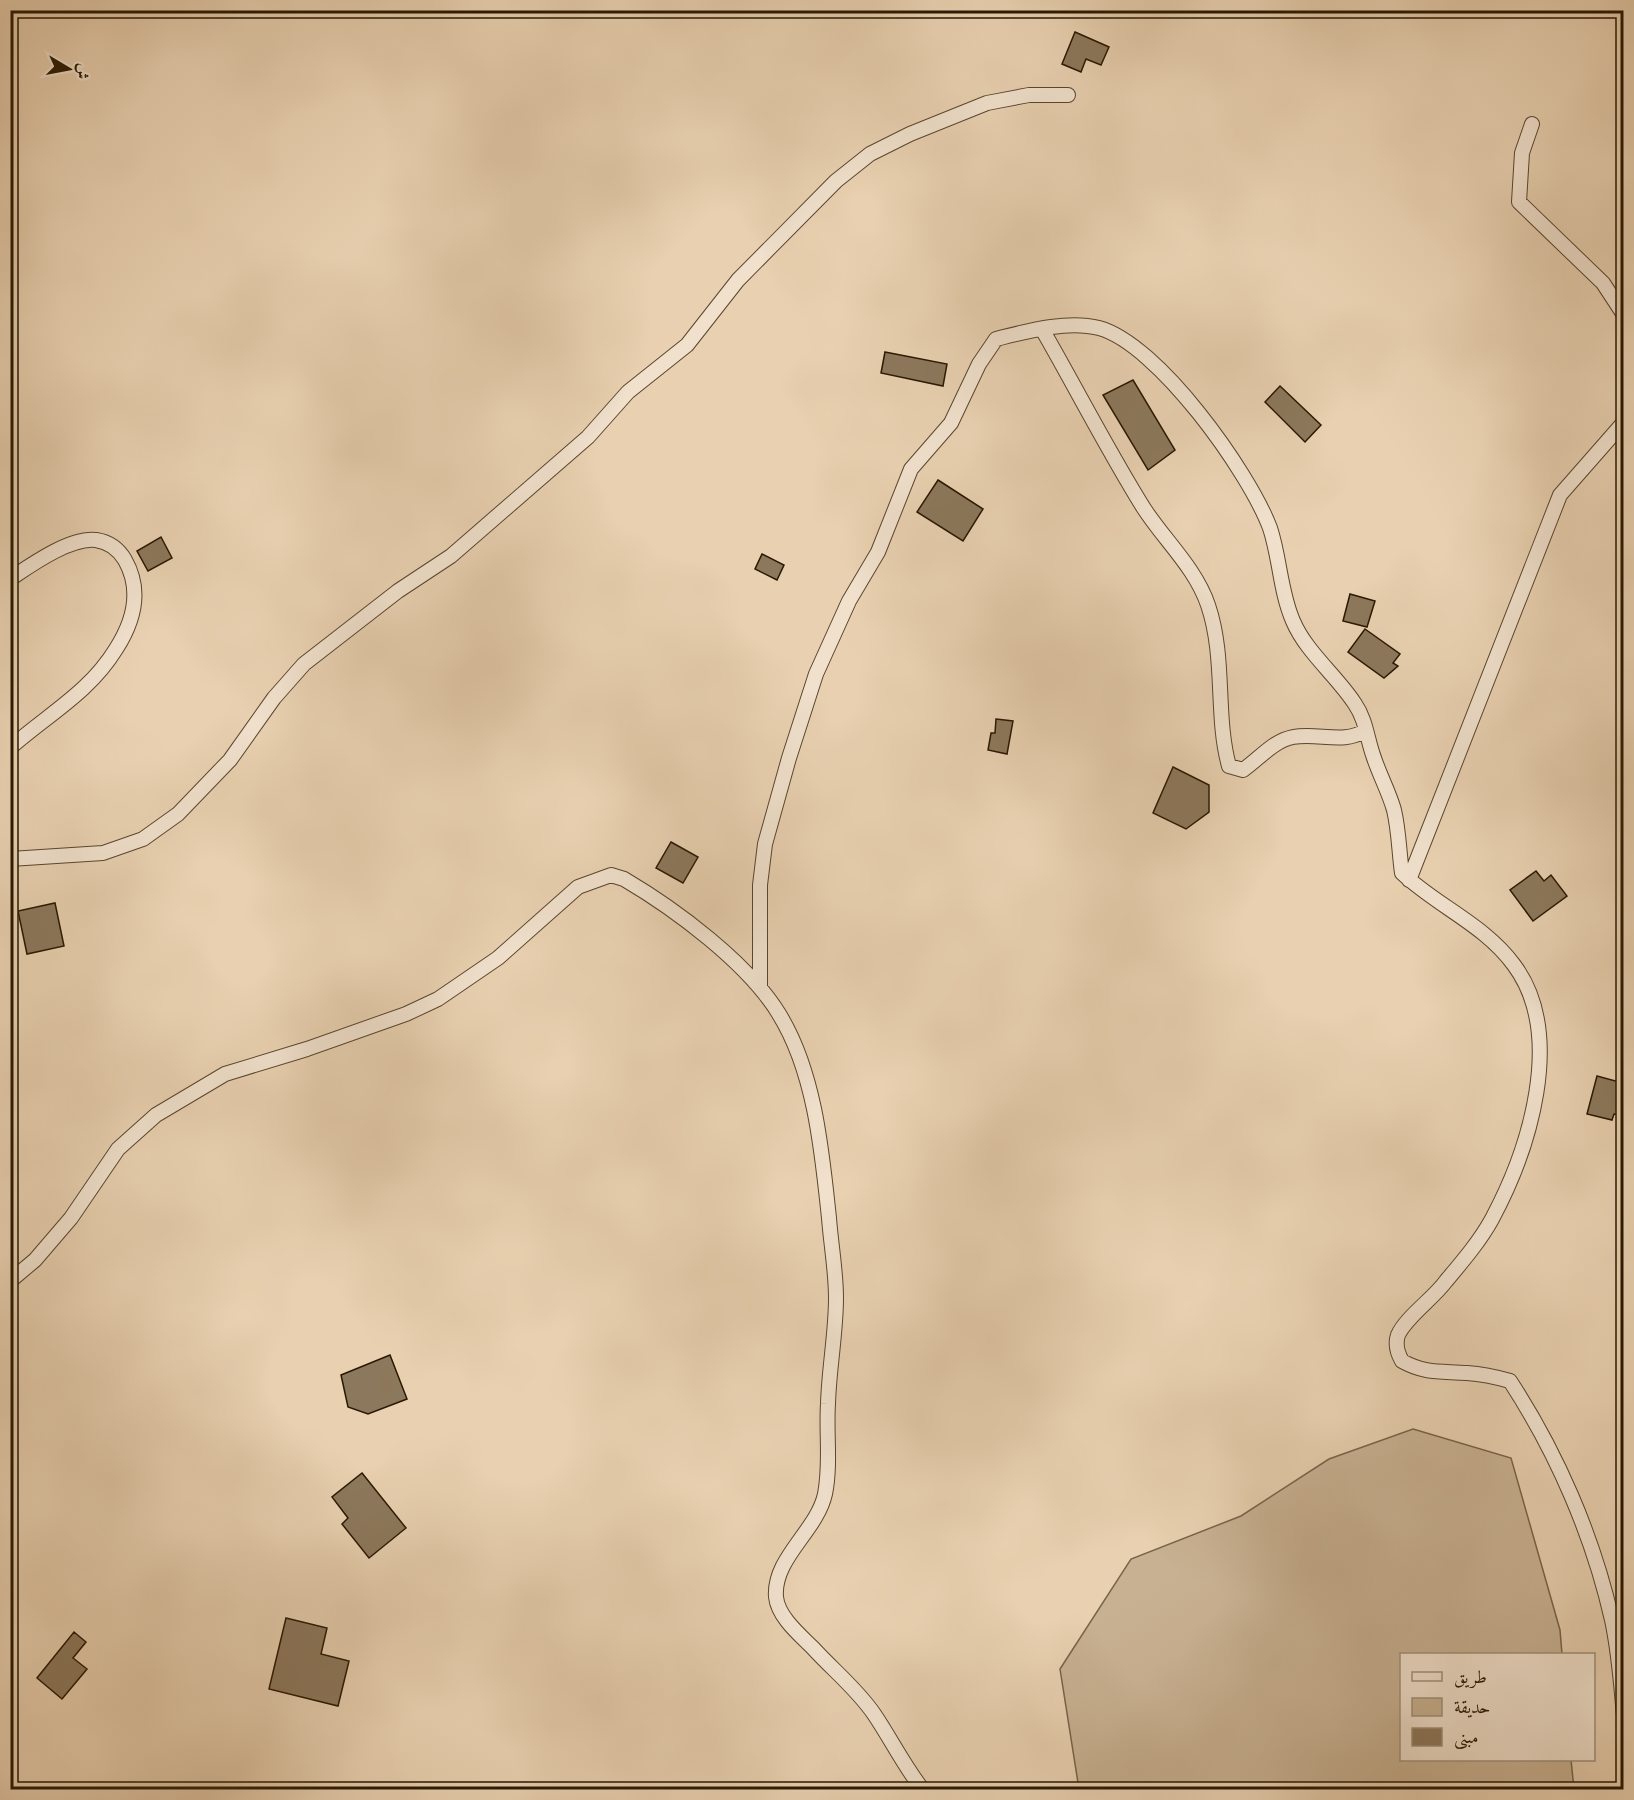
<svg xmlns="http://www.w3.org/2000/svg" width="1634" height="1800" font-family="Cardo,Amiri,serif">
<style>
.green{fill:#c8b192;stroke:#78644a;stroke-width:1.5}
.building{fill:#8c785c;stroke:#291802;stroke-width:1.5}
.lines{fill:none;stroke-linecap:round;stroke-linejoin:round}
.minor-casing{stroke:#59462e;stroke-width:16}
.minor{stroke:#f0e0cc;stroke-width:14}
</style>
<rect width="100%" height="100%" fill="#e8d0b0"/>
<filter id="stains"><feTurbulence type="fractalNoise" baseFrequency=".00333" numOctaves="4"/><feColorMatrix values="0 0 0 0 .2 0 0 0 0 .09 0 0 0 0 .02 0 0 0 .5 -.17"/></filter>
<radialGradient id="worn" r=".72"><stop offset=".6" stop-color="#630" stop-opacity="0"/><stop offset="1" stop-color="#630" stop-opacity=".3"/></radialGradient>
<path class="green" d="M1413 1429 1511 1458 1560 1630 1562 1654H1402V1760H1571L1574 1789H1079L1060 1669 1131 1559 1241 1516 1329 1459Z"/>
<path class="building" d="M1075 32 1109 47 1101 65 1086 59 1081 72 1062 64Z
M885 352 947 364 943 386 881 373Z
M1133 380 1175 450 1148 470 1103 395Z
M1280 386 1321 425 1305 442 1265 402Z
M938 480 983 509 963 541 917 512Z
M161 537 172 558 148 571 137 551Z
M762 554 784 565 777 580 755 569Z
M1350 594 1375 601 1367 627 1343 621Z
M1365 629 1400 654 1393 663 1398 666 1384 678 1348 652Z
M996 719 1013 721 1007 754 988 750 991 733H995Z
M1173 767 1209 785V812L1186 829 1153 813Z
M671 842 698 857 683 883 656 868Z
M1536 871 1544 881 1551 875 1567 896 1533 921 1510 890Z
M55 903 64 946 27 954 18 911Z
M1597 1076 1623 1083 1621 1115 1614 1114 1612 1120 1587 1114Z
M390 1355 407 1399 368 1414 348 1407 341 1375Z
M362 1473 406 1528 369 1558 342 1524 348 1518 332 1497Z
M286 1618 327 1628 321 1654 349 1661 338 1706 269 1689Z
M74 1632 86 1642 73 1658 87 1669 62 1699 37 1678Z"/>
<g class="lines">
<defs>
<path id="minor" d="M1532 124 1522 153 1519 202 1603 283 1624 315
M1042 329C1076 388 1107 449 1143 507 1164 540 1195 567 1208 605 1226 658 1215 716 1229 766L1243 770C1260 758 1273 741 1293 737 1318 732 1344 745 1366 730
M10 579C31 565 70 537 96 540 109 542 118 548 125 560 142 590 134 621 116 649 89 693 47 715 10 748
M10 859 103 853 143 839 178 814 230 760 274 698 304 664 398 591 451 556 588 437 628 392 687 345 738 280 836 181 870 154 910 134 987 103 1029 95H1068
M1409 880 1560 495 1624 422
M760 987V885L765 844 789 758 816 674 849 601 878 552 911 469 951 423 979 364 996 339C1028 331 1067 320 1099 328 1158 344 1249 472 1270 528 1280 558 1280 591 1293 621 1306 652 1337 676 1355 704 1366 720 1367 738 1373 755 1379 774 1389 792 1394 810 1399 831 1399 852 1402 873 1437 906 1485 925 1514 965 1566 1035 1529 1150 1492 1219 1480 1241 1462 1262 1446 1281 1434 1298 1406 1317 1398 1335 1395 1344 1398 1354 1402 1361 1425 1374 1442 1371 1467 1373 1482 1374 1496 1377 1510 1381 1557 1453 1593 1536 1612 1620 1619 1652 1621 1684 1624 1716
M10 1281 35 1260 71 1218 118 1149 156 1115 225 1074 307 1049 406 1014 438 999 498 958 578 887 611 875 624 879C675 909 748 963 779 1014 815 1072 822 1152 829 1218 831 1245 836 1271 836 1298 836 1333 829 1368 828 1404 826 1433 831 1464 825 1494 817 1531 773 1558 776 1597 778 1617 800 1635 813 1648 833 1670 857 1689 874 1714 891 1739 904 1766 923 1790"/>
</defs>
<use href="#minor" class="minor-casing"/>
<use href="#minor" class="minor"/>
</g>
<rect width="1634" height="1800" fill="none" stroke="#e8d0b0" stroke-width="36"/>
<rect x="12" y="12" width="1610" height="1776" fill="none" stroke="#291802" stroke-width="3"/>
<rect x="18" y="18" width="1598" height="1764" fill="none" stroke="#291802" stroke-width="1.5"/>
<rect x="1400" y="1653" width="195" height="108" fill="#f0e0cc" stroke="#a0907b" stroke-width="1.5"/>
<rect x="1412" y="1672" width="30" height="9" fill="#f0e0cc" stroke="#a0907b" stroke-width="1.5"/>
<text x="1454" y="1683" font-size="18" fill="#291802">طريق</text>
<rect x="1412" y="1698" width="30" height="18" fill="#c8b192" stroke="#a0907b" stroke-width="1.5"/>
<text x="1454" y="1713" font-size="18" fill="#291802">حديقة</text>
<rect x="1412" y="1728" width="30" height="18" fill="#8c785c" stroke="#a0907b" stroke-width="1.5"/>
<text x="1454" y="1743" font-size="18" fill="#291802">مبنى</text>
<g transform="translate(69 69) rotate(100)" stroke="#f0e0cc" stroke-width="4.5" paint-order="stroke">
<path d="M0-4.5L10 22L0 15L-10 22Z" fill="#291802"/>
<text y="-9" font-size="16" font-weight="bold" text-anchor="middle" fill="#291802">ش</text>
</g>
<rect width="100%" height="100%" filter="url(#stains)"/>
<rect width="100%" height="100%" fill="url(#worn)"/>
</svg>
